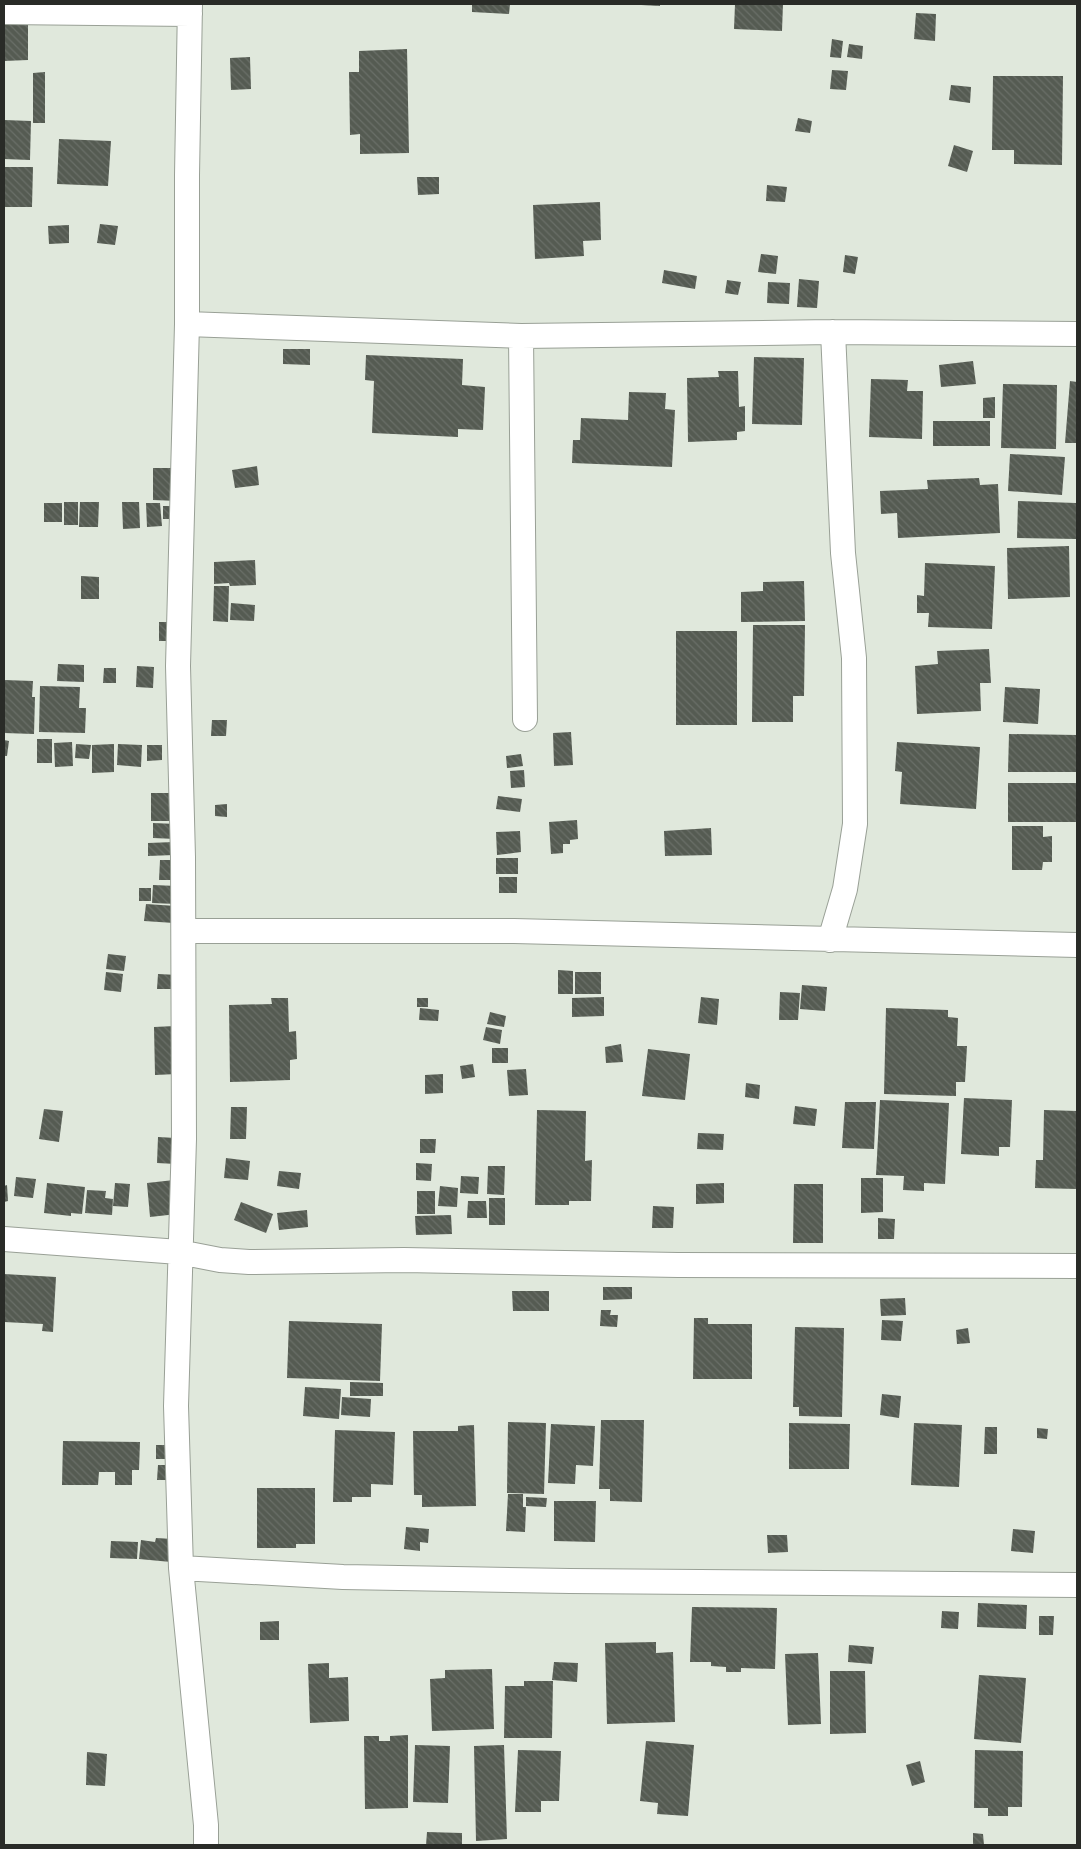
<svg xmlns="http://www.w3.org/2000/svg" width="1081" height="1849" font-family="Commissioner,sans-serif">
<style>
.building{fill:url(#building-back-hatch)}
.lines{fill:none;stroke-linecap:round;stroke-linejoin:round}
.street-casing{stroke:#99a096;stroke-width:26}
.street{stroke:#fff;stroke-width:24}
</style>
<defs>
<pattern id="building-back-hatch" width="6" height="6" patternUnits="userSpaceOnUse" patternTransform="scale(1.25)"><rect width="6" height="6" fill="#555b52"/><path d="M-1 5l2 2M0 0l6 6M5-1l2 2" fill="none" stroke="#6a6f68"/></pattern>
</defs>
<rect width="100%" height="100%" fill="#e0e8dc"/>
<path class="building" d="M472 4H510L509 14 472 12Z
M641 4H660V6L641 5Z
M735 4H783L782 31 734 29Z
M916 13 936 14 935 41 914 39Z
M28 24V60L4 61V25Z
M832 39 843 41 841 58 830 57Z
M849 44 863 46 862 59 847 57Z
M407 49 409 153 360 154V134L350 135 349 72H359V51Z
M250 57 251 89 231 90 230 58Z
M832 70 848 71 846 90 830 89Z
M45 72V123H33V73Z
M993 76H1063L1062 165 1014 164V150H992Z
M951 85 971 87 970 103 949 100Z
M798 118 812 121 810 133 795 131Z
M4 120 31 121 30 160 4 159Z
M59 139 111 141 108 186 57 184Z
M954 145 973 151 967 172 948 166Z
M4 167H33L32 207H4Z
M417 177H439V194L418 195Z
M767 185 787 187 785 202 766 201Z
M600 202 601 240 583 241 584 256 535 259 533 205Z
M100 224 118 226 115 245 97 243Z
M69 225V243L49 244 48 226Z
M761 254 778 256 776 274 758 272Z
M845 255 858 257 855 274 843 272Z
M664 270 697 276 695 289 662 283Z
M799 279 819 281 817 308 797 307Z
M727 280 741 282 738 295 725 293Z
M768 282 790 283 789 304 767 303Z
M283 349H310V365L283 364Z
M366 355 463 359 462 385 485 387 483 430 458 429V437L372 433 374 381 365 380Z
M754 357 804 358 802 425 752 424Z
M973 361 976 384 941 387 939 365Z
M718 371H738L739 407 745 406V431L737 432V440L688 442 687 378 719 377Z
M871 379 908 380 907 391H923L922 439 869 437Z
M1070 381 1077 382V443H1065Z
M1003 384 1057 385 1056 449 1001 448Z
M629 392 666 393 665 409 675 410 672 467 572 463 573 440H580L581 418 628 420Z
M995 397V418H983V398Z
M933 421H990V446H933Z
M1010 454 1065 457 1062 495 1008 491Z
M257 466 259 485 235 488 232 470Z
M153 468H178V501L153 500Z
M979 478 980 485 998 484 1000 533 898 538 897 513 881 514 880 491 928 489 927 480Z
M1018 501 1076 503V539L1017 538Z
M64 502H78V525H64Z
M80 502H99L98 527H79Z
M122 502H139L140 528 123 529Z
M44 503H62V522H44Z
M146 503H160L162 526 147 527Z
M163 506H175V519H163Z
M1069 546 1070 597 1008 599 1007 548Z
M255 560 256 585 230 586 229 583 214 584V562Z
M925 563 995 566 992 629 928 627 929 613H917V595L924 596Z
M81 576 99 577V599H81Z
M804 581 805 621 741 622V592L763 591V582Z
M214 586H229L228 622 213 621Z
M231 603 255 605 254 621 230 620Z
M159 622H175L174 641H159Z
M753 625H805L804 696H793V722H752Z
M676 631H737V725H676Z
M989 649 991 683H980L981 711 917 714 915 666 938 664 937 651Z
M58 664 84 665V682L57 681Z
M137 666 154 667 153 688 136 687Z
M104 668H116V683H103Z
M4 680 33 681 32 697H35L34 734 4 733Z
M40 686 80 687 79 708H86L85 733 39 732Z
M1005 687 1040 689 1038 724 1003 722Z
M212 720H227L226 736H211Z
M571 732 573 765 554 766 553 733Z
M1009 734 1077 735V772H1008Z
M37 739H52V763H37Z
M4 740 9 741 7 756H4Z
M72 742 73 766 55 767 54 743Z
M897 742 980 747 976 809 900 804 902 772 895 771Z
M76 744 91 745 89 759 75 758Z
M114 744V772L92 773V745Z
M118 744 142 745 141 767 117 765Z
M147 745H162V760L147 761Z
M521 754 523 766 507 768 506 756Z
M524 770 525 787 511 788 510 771Z
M1008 783H1077V822H1008Z
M151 793H175V821H151Z
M498 796 522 799 520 812 496 809Z
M227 804V817L215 816V805Z
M577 820 578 839 570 840V844H563V853L551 854 549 822Z
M153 823 176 824V839L153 838Z
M1012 826H1043V837L1052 836V862H1043L1042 870H1012Z
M711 828 712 855 665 856 664 831Z
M520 831 521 852 497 855 496 832Z
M174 842V855L148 856V843Z
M496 858H518V874H496Z
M160 860H177V880H159Z
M499 877H517V893H499Z
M153 885 177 886 176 904 152 903Z
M139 888H151V901H139Z
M146 904 176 906 174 923 144 921Z
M108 954 126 956 124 971 106 969Z
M558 970 573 971V994H558Z
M106 972 123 974 121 992 104 990Z
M575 972H601V994H575Z
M158 974 178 975 177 989H157Z
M802 985 827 987 825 1011 800 1009Z
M780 992 800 993 798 1020H779Z
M604 997V1016L572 1017V998Z
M701 997 719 999 717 1025 698 1023Z
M271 998H288L289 1032 296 1031 297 1059 290 1060V1080L230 1082 229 1005 272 1004Z
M417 998H428V1007H417Z
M420 1008 439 1010 438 1021 419 1020Z
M886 1008 948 1010V1017L958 1018 957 1046H967L965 1082H956V1096L884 1094Z
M490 1012 506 1016 504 1027 487 1024Z
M175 1026 177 1074 155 1075 154 1027Z
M486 1027 502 1030 500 1044 483 1040Z
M621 1044 623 1062 606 1063 605 1047Z
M492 1048H508V1063H492Z
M648 1049 690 1054 685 1100 642 1096Z
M473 1064 475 1077 462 1079 460 1066Z
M526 1069 528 1095 509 1096 507 1070Z
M443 1074V1093L425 1094V1075Z
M746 1083 760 1085 759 1099 745 1097Z
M964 1098 1012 1100 1010 1147H999V1156L961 1154Z
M880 1100 949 1103 945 1184 924 1183V1191L903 1190 904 1176 876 1175Z
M845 1102H876L874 1149 842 1148Z
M795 1106 817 1109 815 1126 793 1124Z
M231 1107H247L246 1139H230Z
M44 1109 63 1111 59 1142 39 1139Z
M537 1110 586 1111 585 1161 592 1160 591 1201H569V1205H535Z
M1044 1110 1077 1111V1189L1035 1188 1036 1160H1043Z
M698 1133 724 1134 723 1150 697 1149Z
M158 1137 176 1138V1164L157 1163Z
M420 1139H436L435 1153H420Z
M226 1158 250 1161 248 1180 224 1178Z
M416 1163 432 1164 431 1181 416 1180Z
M488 1166H505L504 1195 487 1194Z
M279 1171 301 1173 299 1189 277 1186Z
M461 1176 479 1177 478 1194 460 1193Z
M16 1177 36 1179 33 1198 14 1196Z
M861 1178H883V1212L861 1213Z
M174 1180 177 1214 150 1217 147 1183Z
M47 1183 85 1187 82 1214 71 1213V1216L44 1213Z
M115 1183 130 1184 128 1207 113 1206Z
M724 1183V1203L696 1204V1184Z
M794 1184H823V1243H793Z
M7 1185 8 1201 4 1202V1186Z
M440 1186 458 1188 457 1207 438 1206Z
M87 1190 106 1191 105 1198 113 1199 112 1215 85 1213Z
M417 1191H435V1214H417Z
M489 1198H505V1225H489Z
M468 1201H486L487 1218H467Z
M241 1202 273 1214 266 1233 234 1220Z
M653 1206 674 1207 673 1228H652Z
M307 1210 308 1227 279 1230 277 1213Z
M451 1215 452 1234 416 1235 415 1216Z
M878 1218 895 1219 894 1239H878Z
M4 1274 56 1277 53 1332 42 1331 43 1324 4 1322Z
M603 1287H632V1299L603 1300Z
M512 1291H549V1311H513Z
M905 1298 906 1315 881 1316 880 1299Z
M601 1310H611L610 1315H618L617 1327 600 1326Z
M694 1318H708V1324H752V1379H693Z
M882 1320 903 1321 901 1341 881 1340Z
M289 1321 382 1324 380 1381 287 1378Z
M795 1327 844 1328 842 1417 799 1416V1407H793Z
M968 1328 970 1343 957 1344 956 1330Z
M350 1382 383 1383V1396H350Z
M305 1387 341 1389 339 1419 303 1416Z
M882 1394 901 1396 899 1418 880 1415Z
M342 1397 371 1399 370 1417 341 1415Z
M601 1420H644L642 1502 610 1501V1489H599Z
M508 1422 546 1423 544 1494 507 1493Z
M789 1423 850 1424 849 1469H789Z
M914 1423 962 1425 959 1487 911 1485Z
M551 1424 595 1426 593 1466 576 1465 575 1484 548 1483Z
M474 1425 476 1506 422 1507V1495H414L413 1431H458V1426Z
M985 1427H997V1454H984Z
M1037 1428 1048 1429 1047 1439 1037 1438Z
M335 1430 395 1432 393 1485 371 1484V1497H352V1502H333Z
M63 1441 140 1442 139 1470H132V1485H115V1472H99L98 1485H62Z
M156 1445H169L168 1459H156Z
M158 1465H173L172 1480H157Z
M257 1488H315V1544H296V1548H257Z
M508 1494H523V1507H526L525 1532 506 1531Z
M526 1497 547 1498 546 1507 526 1506Z
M554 1501H596L595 1542 554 1541Z
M406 1527 429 1529 428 1543 420 1542V1551L404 1549Z
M1013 1529 1035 1531 1033 1553 1011 1551Z
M767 1535H787L788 1552 768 1553Z
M156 1538 173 1539 171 1562 139 1559 141 1540 155 1542Z
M111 1541 138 1542 137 1559 110 1558Z
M978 1603 1027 1605 1026 1629 977 1627Z
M692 1607 777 1608 775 1669 741 1668V1672H726V1667L711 1666V1662H690Z
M942 1611 959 1612 958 1629 941 1628Z
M1039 1616H1054L1053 1635H1039Z
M279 1621V1640H260V1622Z
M656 1642V1653L673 1652 675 1722 607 1724 605 1643Z
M849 1645 874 1647 872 1664 848 1662Z
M818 1653 821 1724 788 1725 785 1654Z
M554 1662 578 1663 577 1682 552 1680Z
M329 1663V1678L348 1677 349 1721 310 1723 308 1664Z
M492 1669 494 1729 432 1731 430 1679 445 1678V1670Z
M830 1671H865L866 1733 830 1734Z
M979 1675 1026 1678 1021 1743 974 1739Z
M524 1681H553L552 1738H504L505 1686H524Z
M408 1735V1808L365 1809 364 1736H379V1741H390V1736Z
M646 1741 694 1745 688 1816 657 1814 658 1803 640 1801Z
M415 1745 450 1746 448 1803 413 1802Z
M504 1745 507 1839 476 1841 474 1746Z
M518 1750 561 1751 559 1801H541V1812H515Z
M975 1750 1023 1751 1022 1807H1008V1816H988V1808H974Z
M87 1752 107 1754 105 1786 86 1785Z
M920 1761 925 1782 912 1786 906 1765Z
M427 1832 462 1833V1845H426Z
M973 1833 983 1834 984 1845H973Z"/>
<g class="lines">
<defs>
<path id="street" d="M190 4 187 175V324L178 666 183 857 184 1139 176 1406 181 1568 206 1825V1845
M4 12 190 14
M187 324 521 336 833 332 1077 334
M521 336 525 719
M184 931H514L1077 945
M830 940 845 889 855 824 854 658 843 553 833 332
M4 1239 179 1252 220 1260 249 1262 404 1260 678 1265 1077 1266
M181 1568 343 1577 570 1581 1077 1585"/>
</defs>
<use href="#street" class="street-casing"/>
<use href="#street" class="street"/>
</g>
<rect width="1081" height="1849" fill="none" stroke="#292b27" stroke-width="10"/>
</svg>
